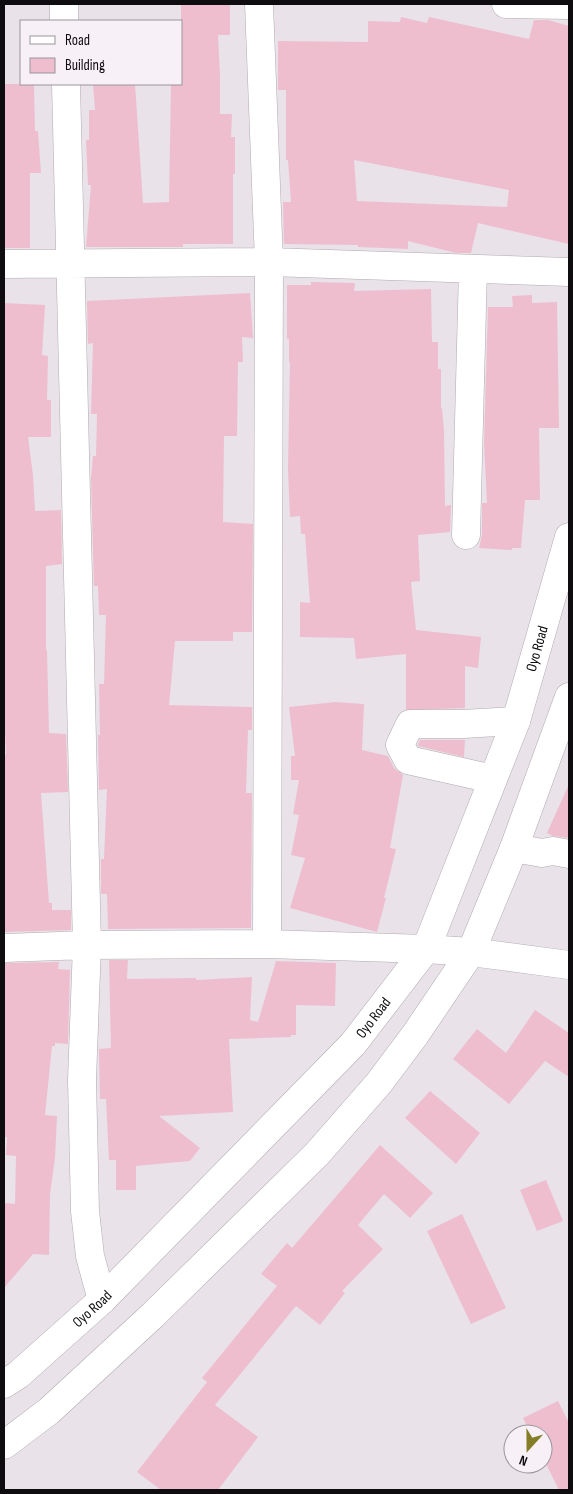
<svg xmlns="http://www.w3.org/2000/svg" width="573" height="1494" font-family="'Sofia Sans Condensed',sans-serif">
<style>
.building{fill:#eebece;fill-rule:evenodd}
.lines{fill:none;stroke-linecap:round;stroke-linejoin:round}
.minor-casing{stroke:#b0aaaf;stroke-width:29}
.major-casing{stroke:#b0aaaf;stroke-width:29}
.minor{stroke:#fff;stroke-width:28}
.major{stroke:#fff;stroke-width:28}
.labels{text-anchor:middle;stroke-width:4;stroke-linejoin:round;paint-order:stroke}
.street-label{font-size:15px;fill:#0e0c0e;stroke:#f7f0f6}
</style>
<rect width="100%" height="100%" fill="#e9e2e9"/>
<path class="building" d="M181 4H230V35H218L220 76V114H232L231 137H235V174H233V244H183V247H86L91 185H88L86 140H89V110H95L93 84H135L143 203 169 202 171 85H181Z
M401 17 427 23 429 17 529 39 534 20H548L569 26V244L478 223 471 253H456L408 241V249L358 247V245L284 244 283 202H291L288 160H286V90H278V41L368 42V21L400 22ZM354 160 509 190 507 207 357 201Z
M4 84H34L35 131H38L41 173H30V248H4Z
M311 282 355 283 354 291 431 289 432 342H438V369H441V409L442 408 444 431 445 506 451 505 450 532 418 535 420 581 411 582 416 630 481 637 478 668 465 666V708L406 710V654L356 659 354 638 300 637V602L310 603 305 534H301L300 516 290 517 288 469 290 362H289V339H287V285H311Z
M250 293 253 338 242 337 243 362H238L237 436H224L223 522 253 524 252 632H233V641H175L169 705 252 707V730H248L246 793H252L251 928 108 929 107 894H101V859H104L107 789 99 790 98 735H100L99 684H104L106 615H99L98 586H94L91 478 93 456H96L97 414H91L93 343 88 344 87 301Z
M532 295V303L557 302 559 428H539L540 500H525L521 548H512V550L479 548 482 535V503H487L484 444 488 307H513L512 296Z
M4 303 45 305 42 355 48 356 47 400H51V437H28L33 475 35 511 61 510 62 564 46 566V650H47L49 733 66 734 68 792 41 793 49 903H52V910H71V930L4 932V755H6L4 708V684H5V638H4Z
M335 702 364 704 362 750 388 756 394 768 403 775 390 848 396 849 384 898H386L377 932 290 908 305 858 291 855 299 815 293 814 299 780H291V756H295L289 707Z
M420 740H465L464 757 418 746V745Z
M569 784V838L553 836 547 833Z
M109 960H128L127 979 196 978V980L252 977 250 1020 258 1022 276 961 336 963 335 1006 296 1005V1035H291V1037L229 1039 233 1112 159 1116 200 1148 190 1161 136 1166V1190H116V1160H109L106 1099H100L99 1049 111 1048Z
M59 962 58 969 70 970 68 1044 55 1043V1046H52L45 1115 57 1116 55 1158 50 1194 49 1255 33 1254 4 1288V1203L15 1204 16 1156 6 1155 7 1137H4V963Z
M535 1010 569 1033V1077L545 1061 509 1104 453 1059 477 1029 506 1053Z
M430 1091 480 1133 456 1164 405 1118Z
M380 1145 433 1193 410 1218 384 1194 358 1225 383 1249 342 1291 345 1293 320 1325 296 1306 215 1405 258 1437 218 1490H161L137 1472 207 1382 202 1378 277 1286 261 1274 287 1243 292 1248Z
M546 1180 563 1221 537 1231 520 1190Z
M462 1214 506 1308 471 1324 427 1231Z
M558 1401 569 1423V1490H559L543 1458V1434H531L523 1418Z"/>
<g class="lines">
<defs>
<path id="minor" d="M64 4V21
M259 4 269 262 267 944
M506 4 569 5
M66 84 87 945 82 1080 85 1211 90 1256 102 1300
M4 264 269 262 569 272
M466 535 473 269
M493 779 408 760 400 745 410 724H463L516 721
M514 848 542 853 553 851 569 854
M4 948 87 945 267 944 426 949 471 952 569 965"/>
<g id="major">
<path id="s1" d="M4 1384 18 1375 102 1300 353 1044 426 949 516 721 569 537"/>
<path d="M4 1445 49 1411 153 1315 317 1154 379 1083 415 1035 471 952 514 848 569 697"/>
</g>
</defs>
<use href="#minor" class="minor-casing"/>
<use href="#major" class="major-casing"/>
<use href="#minor" class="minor"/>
<use href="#major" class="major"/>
</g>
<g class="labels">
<g class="street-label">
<text dy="5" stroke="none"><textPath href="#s1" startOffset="928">Oyo Road</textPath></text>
<text dy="5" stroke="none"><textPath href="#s1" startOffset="521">Oyo Road</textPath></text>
<text dy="5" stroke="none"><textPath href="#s1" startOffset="116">Oyo Road</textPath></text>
</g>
</g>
<rect width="573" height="1494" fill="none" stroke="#0e0c0e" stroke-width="10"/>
<rect x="20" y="20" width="162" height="65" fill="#f7f0f6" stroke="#9a9599"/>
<rect x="30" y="36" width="25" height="8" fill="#ffffff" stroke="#9a9599"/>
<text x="65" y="45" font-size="15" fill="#0e0c0e">Road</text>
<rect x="30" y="58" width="25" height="15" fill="#eebece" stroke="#9a9599"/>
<text x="65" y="70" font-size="15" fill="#0e0c0e">Building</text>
<g transform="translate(528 1449) rotate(201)"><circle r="24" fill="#f7f0f6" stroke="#9a9599"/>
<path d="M0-4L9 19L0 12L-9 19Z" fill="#837e26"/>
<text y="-8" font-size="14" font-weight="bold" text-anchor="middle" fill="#0e0c0e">N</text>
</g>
</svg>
